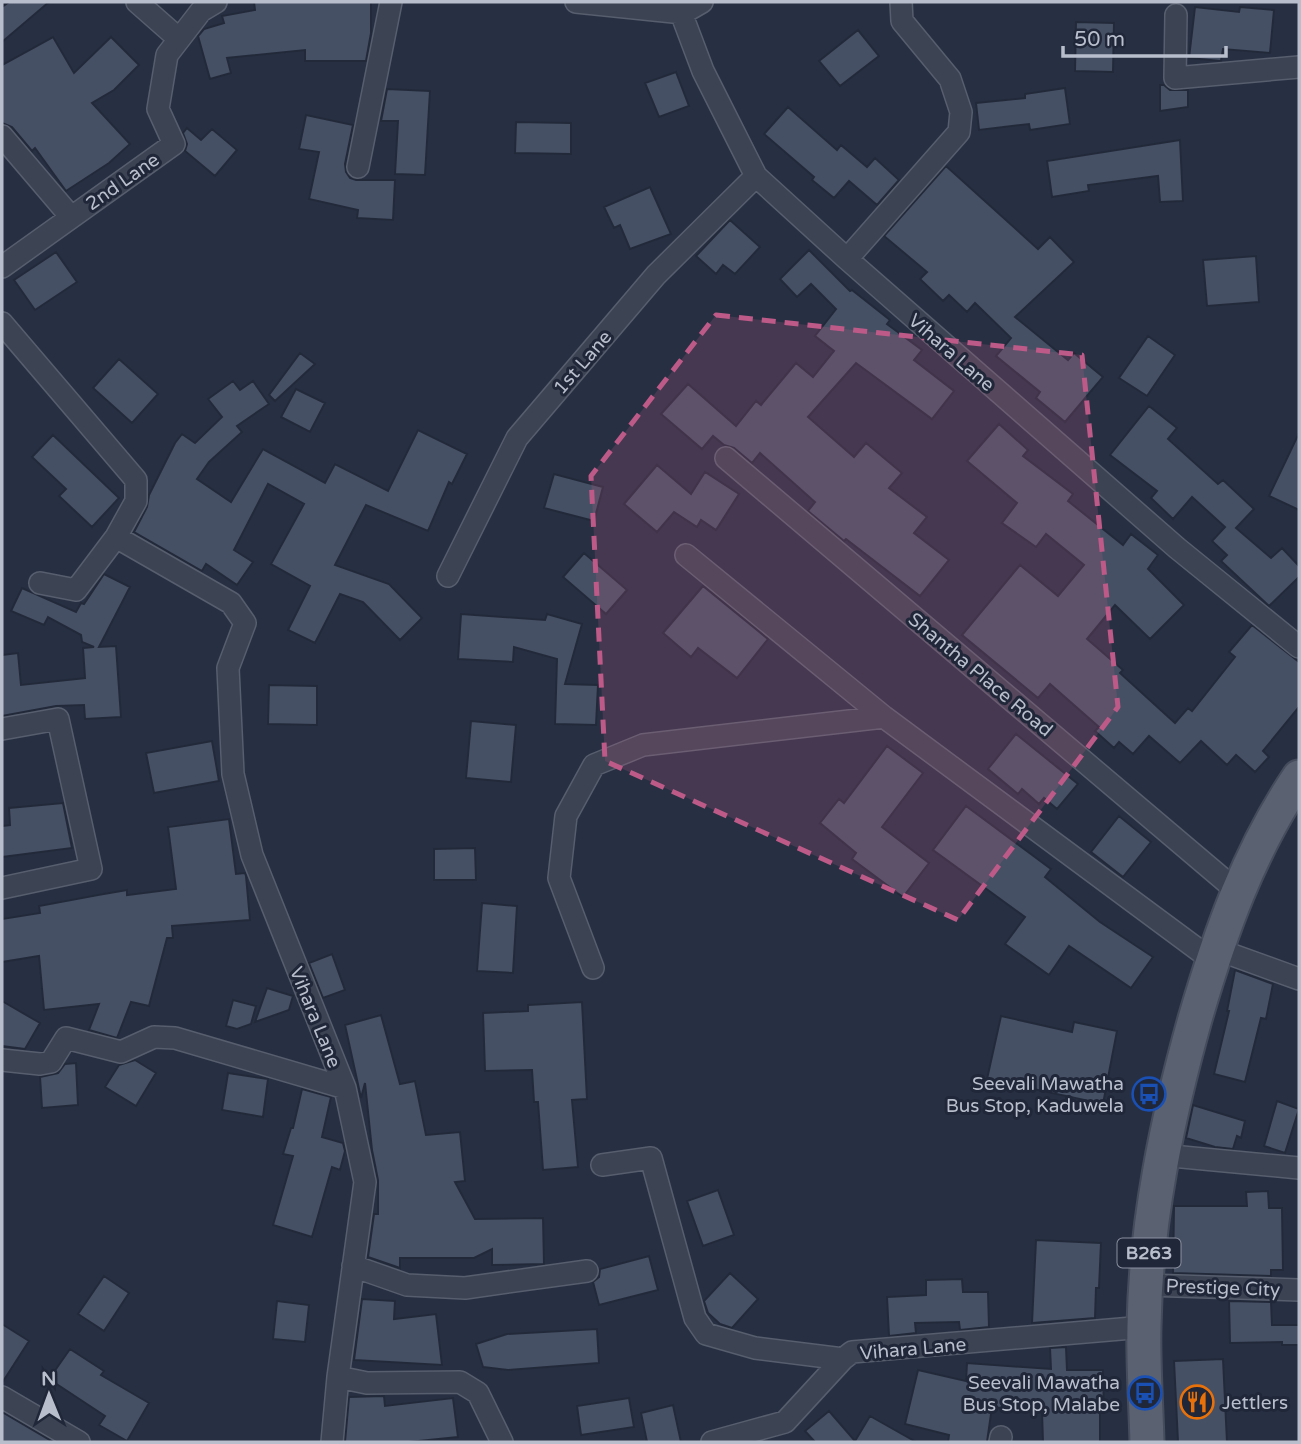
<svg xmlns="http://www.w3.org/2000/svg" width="1301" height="1444" font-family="'Varela Round',sans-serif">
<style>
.building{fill:#465065;stroke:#222a3a;stroke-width:2}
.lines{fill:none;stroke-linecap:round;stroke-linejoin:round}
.minor-casing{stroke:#575e6d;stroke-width:24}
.primary-casing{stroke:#454c5c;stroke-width:37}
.minor{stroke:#3c4353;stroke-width:21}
.primary{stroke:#5a6272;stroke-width:33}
.marked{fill:#be5a88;fill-opacity:0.2;stroke:#be5a88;stroke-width:5;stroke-dasharray:14 9;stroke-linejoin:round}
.labels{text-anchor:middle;stroke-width:6;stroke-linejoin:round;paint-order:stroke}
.shield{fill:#202738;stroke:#8b91a0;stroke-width:2}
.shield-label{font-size:18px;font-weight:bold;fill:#b9becc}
.street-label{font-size:19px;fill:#b9becc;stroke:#202738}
.poi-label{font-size:19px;fill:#b9becc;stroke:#202738;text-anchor:end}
</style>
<rect width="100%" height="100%" fill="#273043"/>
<path class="building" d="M9 2H49L2 42V7Z
M254 2H371V33L366 61H305V50L227 58 231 73 210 79 198 36 204 29 224 23 222 16 255 10Z
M1195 7 1239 12 1240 7 1274 10 1270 53 1223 49 1221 61 1189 58Z
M1076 22 1114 23 1113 72 1075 71Z
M858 30 879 56 840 86 819 61Z
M53 37 74 73 111 37 139 65 114 90 92 103 130 144 109 163 66 191 35 148 32 151 12 127 2 123V65Z
M676 72 689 106 659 117 645 83Z
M1160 85H1164L1170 90H1188V107L1160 111Z
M1065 88 1070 124 1030 130 1029 124 979 130 976 103 1025 98V94Z
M387 89 430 91 425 175 395 174 398 121H381Z
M788 107 837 150 841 145 867 167 875 158 899 180 877 205 849 181 834 198 812 180 814 177 764 134Z
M306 115 353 125 345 164 346 172 350 178 356 180H395L393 220 357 218 358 210 309 199 319 152 299 149Z
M516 122 571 123V154L515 153Z
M187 128 201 140 212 129 237 150 215 176 185 151 187 144 183 133Z
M1180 140 1183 201 1160 202 1158 176 1088 185 1089 191 1052 197 1047 161Z
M946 166 1038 249 1050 237 1074 262 1015 317 1068 360 1074 353 1103 377 1065 422 1036 398 1040 392 996 356 1011 338 975 303 967 312 949 295 943 301 920 279 927 272 884 236Z
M650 187 671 234 630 249 620 225 614 228 604 207Z
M730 220 760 247 735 274 723 265 716 274 696 256Z
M809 250 850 291 852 290 890 320 887 324 922 350 914 360 954 391 932 419 856 363 808 417 854 457 866 443 902 473 889 488 927 517 914 533 949 560 920 596 846 539 844 541 808 511 815 502 760 453 752 463 734 448 724 445 713 436 702 449 661 414 688 384 736 426 756 401 761 405 796 363 813 377 834 351 815 336 836 309 811 284 797 297 780 279Z
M56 252 77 282 35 310 14 280Z
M1256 256 1259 302 1207 306 1203 260Z
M1148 336 1175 355 1147 396 1119 378Z
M300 353 315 364 275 401 269 395Z
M119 359 158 394 132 423 93 388Z
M233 381 240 390 253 381 269 404 237 426 242 432 209 462 197 479 231 502 263 449 325 483 335 464 388 491 418 430 467 454 452 484 449 482 428 531 366 505 335 565 389 584 422 618 400 640 363 602 340 594 315 643 288 630 310 586 271 564 304 504 268 484 234 550 253 562 237 585 206 564 202 571 134 532 147 507 149 495 175 443 182 434 195 443 222 417 208 399Z
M296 389 325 403 310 432 281 417Z
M1149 406 1177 428 1168 439 1218 484 1223 480 1254 509 1236 528 1271 558 1282 548 1299 566V577L1269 606 1221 561 1227 555 1212 541 1225 527 1192 497 1173 519 1151 498 1157 491 1110 455Z
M999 424 1028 450 1023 456 1073 494 1068 501 1123 545 1131 534 1158 555 1148 569 1184 605 1150 639 1115 605 1087 639 1123 670 1120 673 1175 723 1188 708 1192 711 1235 657 1229 652 1252 625 1299 662V707L1263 751 1269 757 1255 772 1236 755 1227 765 1201 741 1180 763 1149 736 1133 754 1119 742 1114 748 1095 731 1099 727 1050 684 1038 698 962 635 1020 565 1058 596 1084 565 1046 534 1036 547 1002 523 1017 503 967 461Z
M1299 433V510L1269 496Z
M53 435 119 498 92 527 59 496 66 489 32 457Z
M657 465 691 494 705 472 739 494 716 530 701 520 697 527 674 512 657 532 624 504Z
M554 474 603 487 594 521 544 508Z
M584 553 627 590 606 614 563 577Z
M104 574 130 587 99 647 116 646 121 717 85 719 84 705 56 706 2 716V655L18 653 21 685 85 678 83 648 94 647 82 642 81 635 48 617 44 625 11 611 22 588 76 612 81 603 84 604Z
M703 586 768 639 737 678 698 648 691 657 663 633Z
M461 614 545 620 547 614 582 624 565 684 598 685 596 725 555 724 557 659 514 647 513 662 458 659Z
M269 685 317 686V725L268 724Z
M471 721 516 725 511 782 466 778Z
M1016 734 1078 784 1057 809 1044 798 1039 804 1022 789 1018 794 988 769Z
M212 741 219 781 154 793 146 753Z
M887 746 923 773 882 827 929 863 903 897 852 859 856 853 820 823 839 799 844 803Z
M63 803 72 848 2 857V826L10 825 9 808Z
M966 806 1051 869 1045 877 1100 922 1153 957 1131 988 1069 946 1049 975 1005 944 1025 917 933 850Z
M1119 816 1151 842 1123 877 1091 852Z
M229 819 236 874 245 873 246 876 250 920 172 926 173 938H167L149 1006 131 1002 117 1038 89 1030 99 1004 44 1010 39 956 2 962V919L40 913 39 906 98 895 127 890V895L176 889 168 827Z
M475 848 476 880H434V849Z
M482 903 517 906 513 973 477 971Z
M332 954 345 990 323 998 309 963Z
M1235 970 1273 984 1266 1019 1261 1018 1245 1082 1214 1074 1229 1011H1227Z
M267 988 293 996 289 1010 255 1022Z
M233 1000 256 1006 251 1024 237 1029 226 1026Z
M2 1001 40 1023 25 1049 2 1046Z
M582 1002 587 1099 572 1100 578 1167 543 1170 538 1102H534L532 1070 485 1071 483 1013 528 1011V1005Z
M381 1015 400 1084 415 1081 426 1135 460 1132 465 1181 455 1182 475 1219 543 1218 544 1264 492 1265V1249L474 1258H400V1268L368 1257 374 1214H378V1180L372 1150 365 1083 361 1098 345 1025Z
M1001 1016 1072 1032 1074 1022 1117 1031 1103 1104 987 1079Z
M135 1060 156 1073 136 1106 105 1087 119 1065Z
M76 1063 78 1105 42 1108 40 1077 58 1073 65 1064Z
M228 1073 268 1079 263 1117 222 1110Z
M302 1089 331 1097 322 1137 343 1143 345 1151 340 1170 332 1167 312 1237 273 1225 293 1156 283 1154 291 1128H293Z
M1277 1101 1299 1109 1285 1153 1264 1146Z
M1193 1105 1245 1121 1241 1138 1237 1136 1233 1149 1215 1147 1186 1138Z
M718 1190 734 1235 703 1246 687 1201Z
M1268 1191 1269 1208H1282L1283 1270H1271V1276L1173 1273 1174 1206H1247L1246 1192Z
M1036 1240 1101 1243 1099 1288H1096L1095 1318 1032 1323Z
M649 1256 658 1290 599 1305 593 1282 599 1277 600 1269Z
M730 1273 758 1299 732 1328 720 1324 708 1313 704 1301Z
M104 1276 129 1293 104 1331 78 1314Z
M962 1279 963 1292H988L989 1327 960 1330 959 1322 915 1323 916 1333 889 1336 887 1297 926 1295V1280Z
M362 1299 395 1301 394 1319 436 1314 442 1365 354 1360Z
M277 1301 309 1305 305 1342 273 1339Z
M1229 1301 1271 1302 1272 1325H1299V1345H1282V1342L1230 1343Z
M2 1324 29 1341 2 1383Z
M597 1329 599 1363 508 1370 483 1367 476 1344 507 1334Z
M1066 1347 1067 1370H1103L1104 1413H1100V1442H1043L1042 1412 992 1407 987 1442H948L949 1435 905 1424 918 1370 966 1381 967 1363 1051 1369 1050 1348Z
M70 1349 104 1371 101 1375 149 1403 127 1441 99 1425 105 1416 49 1379Z
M1223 1359 1227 1442H1178L1174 1361Z
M384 1396 385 1406 453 1398 458 1437 409 1442H345L349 1397Z
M629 1398 634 1427 581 1435 577 1406Z
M673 1405 681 1442H647L641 1413Z
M829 1411 855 1441 870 1416 916 1442H815L805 1431Z
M2 1412 53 1442H2Z"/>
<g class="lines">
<defs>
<path id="minor" d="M137 2 179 39
M576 2 683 13 702 2
M677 2 703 71 756 176 847 259 1177 548 1299 647
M1176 15 1175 78 1299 67
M2 136 71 217
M358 167 391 2
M847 259 959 132 961 112 950 79 902 21 901 2
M2 267 174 144 158 109 167 55 201 11 216 2
M2 323 136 480V501L116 537 76 590 40 583
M726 458 1237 891
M116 537 231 603 245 623 228 668 233 774 252 855 345 1088 365 1182 338 1377 367 1383 460 1382 478 1393 502 1442
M686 555 884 717 1212 960
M448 576 517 438 656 275 756 176
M2 729 58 719 91 869 2 888
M1216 949 1299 979
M593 968 559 878 566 816 594 765 643 745 884 717
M2 1060 40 1064 51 1062 66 1038 121 1052 154 1037 175 1038 345 1088
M1161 1155 1299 1168
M602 1165 651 1158 695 1318 706 1334 755 1348 843 1359
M353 1266 407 1285 465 1288 587 1271
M1146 1285 1299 1290
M2 1397 79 1442
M332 1442 338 1377
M712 1442 785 1422 843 1359 852 1352 1144 1327
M1000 1442 1001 1437"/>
<path id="primary" d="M1147 1442C1146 1404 1143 1364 1144 1326 1146 1221 1167 1119 1195 1019 1220 933 1249 851 1299 777"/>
</defs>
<use href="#minor" class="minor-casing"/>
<use href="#primary" class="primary-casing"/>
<use href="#minor" class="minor"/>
<use href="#primary" class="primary"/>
</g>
<path class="marked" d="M716 315 1082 355 1118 707 958 920 605 761 591 476Z"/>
<defs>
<symbol id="bus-ring" viewBox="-11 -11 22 22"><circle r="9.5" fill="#202738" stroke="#1a4fb4" stroke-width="1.5"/><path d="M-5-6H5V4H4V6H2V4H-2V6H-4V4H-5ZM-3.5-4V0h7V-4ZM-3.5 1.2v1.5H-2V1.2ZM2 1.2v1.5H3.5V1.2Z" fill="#1a4fb4"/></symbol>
<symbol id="restaurant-ring" viewBox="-11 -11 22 22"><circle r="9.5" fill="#202738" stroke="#e8710a" stroke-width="1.5"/><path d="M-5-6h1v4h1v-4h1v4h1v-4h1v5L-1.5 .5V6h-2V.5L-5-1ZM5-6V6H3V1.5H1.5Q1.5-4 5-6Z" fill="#e8710a"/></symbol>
</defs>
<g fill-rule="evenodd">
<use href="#bus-ring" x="1130" y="1075" width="38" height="38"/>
<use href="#bus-ring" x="1126" y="1374" width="38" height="38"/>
<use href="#restaurant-ring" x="1178" y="1383" width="38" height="38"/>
</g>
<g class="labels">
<rect class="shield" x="1117.5" y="1238.5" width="63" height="29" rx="5"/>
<g class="shield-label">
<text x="1149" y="1259">B263</text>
</g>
<g class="street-label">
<text transform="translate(122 181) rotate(-35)" y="7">2nd Lane</text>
<text transform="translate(952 352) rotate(41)" y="7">Vihara Lane</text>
<text transform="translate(582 362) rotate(-49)" y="7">1st Lane</text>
<text transform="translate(981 674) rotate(40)" y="7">Shantha Place Road</text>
<text transform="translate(316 1017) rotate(68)" y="7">Vihara Lane</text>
<text transform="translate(1223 1287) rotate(2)" y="7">Prestige City</text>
<text transform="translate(913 1348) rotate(-5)" y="7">Vihara Lane</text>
</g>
<g class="poi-label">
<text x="1124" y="1090">Seevali Mawatha<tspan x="1124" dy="22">Bus Stop, Kaduwela</tspan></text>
<text x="1120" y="1389">Seevali Mawatha<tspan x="1120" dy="22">Bus Stop, Malabe</tspan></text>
<text x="1222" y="1409" text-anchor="start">Jettlers</text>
</g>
</g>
<rect width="1301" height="1444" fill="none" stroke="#b9becc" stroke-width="7"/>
<g transform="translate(49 1395) rotate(359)" stroke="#202738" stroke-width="5" paint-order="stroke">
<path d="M0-5L12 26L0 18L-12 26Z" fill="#b9becc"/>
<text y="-10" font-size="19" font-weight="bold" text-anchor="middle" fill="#b9becc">N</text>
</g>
<path d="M1063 46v10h163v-10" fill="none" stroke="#b9becc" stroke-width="3.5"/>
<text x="1074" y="46" font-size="21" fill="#b9becc" stroke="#202738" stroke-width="5" paint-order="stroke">50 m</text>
</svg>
